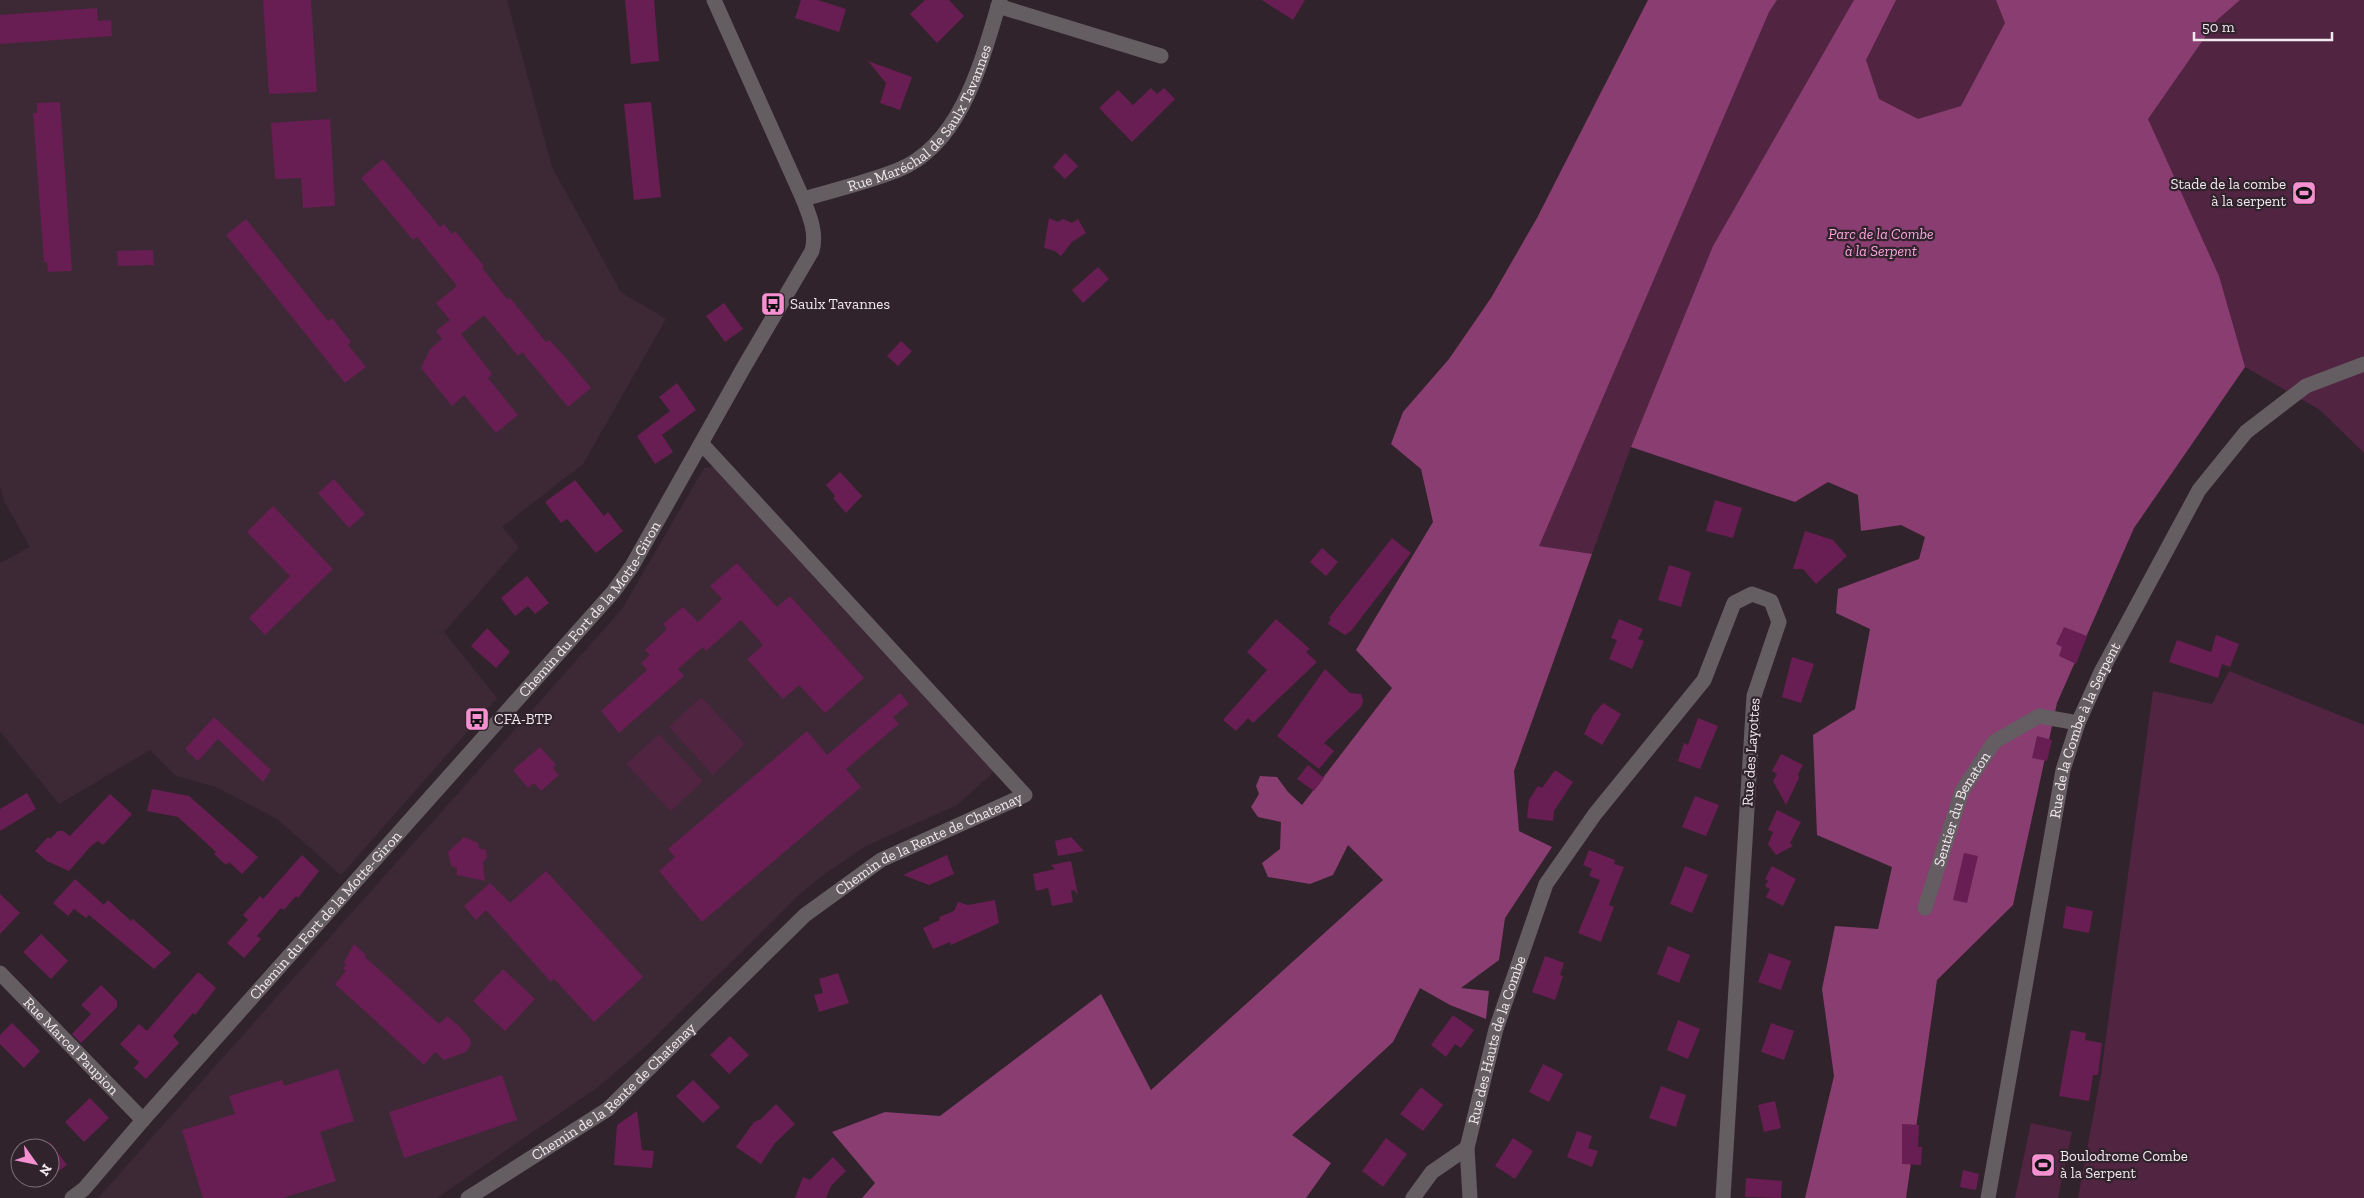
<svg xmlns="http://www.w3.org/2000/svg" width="2364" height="1198" font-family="'Zilla Slab',serif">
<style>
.built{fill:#3d2936}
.green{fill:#512442}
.forest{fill:#8a3d71}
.building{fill:#681e52}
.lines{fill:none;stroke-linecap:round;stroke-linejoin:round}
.minor{stroke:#645d61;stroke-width:15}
.labels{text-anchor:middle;stroke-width:4.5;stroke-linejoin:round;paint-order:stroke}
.street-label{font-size:15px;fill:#f2e9ee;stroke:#31232c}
.poi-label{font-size:15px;fill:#f2e9ee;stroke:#31232c;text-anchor:start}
.park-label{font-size:15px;font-style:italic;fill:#fba5dc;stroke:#31232c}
</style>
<rect width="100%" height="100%" fill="#31232c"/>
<path class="built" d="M0 0H507L552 167 621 292 666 319 583 464 502 527 519 547 444 632 497 698 341 875 277 819 216 787 176 776 150 750 59 804 0 731V563L30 547 4 501 0 485Z
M717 466 996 770 957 805 866 846 822 876 802 892 645 1047 598 1087 437 1198H98L622 609 704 468Z"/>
<path class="green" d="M1648 0H2364V453L2320 410 2245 367 1904 493 1631 447 1592 554 1535 587 1403 412C1418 394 1436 377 1450 358 1531 248 1587 121 1648 0Z
M2229 671 2364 725V1198H2078L2101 1074 2153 691 2212 704Z
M701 697 745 744 713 775 669 727Z
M659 734 703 781 671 811 626 764Z
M2031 1123 2072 1132 2058 1198H2015Z"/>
<path class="forest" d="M1648 0H1777L1769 12 1539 546 1592 554 1514 771 1519 831 1552 847 1505 918 1499 960 1461 988 1489 991 1486 1019 1450 1005 1420 988 1393 1042 1292 1135 1331 1163 1306 1198H862L875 1183 832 1132 885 1112 940 1116 1101 994 1151 1090 1383 880 1348 845 1333 875 1310 884 1268 877 1262 863 1280 849 1281 822 1258 817 1251 807 1259 794 1256 786 1260 776 1277 777 1288 792 1302 805 1392 688 1356 650 1433 522 1421 469 1391 444 1403 412 1449 359 1491 298 1537 218Z
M1854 0H1896L1866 60 1879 99 1918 119 1961 106 2005 23 1996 0H2240L2217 20 2148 119 2219 276 2245 367 2134 528 2057 703 2013 905 1937 980 1906 1198H1805L1834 1076 1822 989 1835 926 1878 929 1892 867 1817 835 1813 735 1855 709 1870 629 1836 613 1838 589 1919 559 1925 537 1901 525 1861 531 1858 495 1828 482 1795 502 1631 447 1713 246Z"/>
<path class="building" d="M263 0H311L317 92 269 94Z
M625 0H654L659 61 631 64Z
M801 0H818L846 9 839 32 795 18Z
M925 0H949L964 16 937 43 910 14Z
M1262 0H1305L1293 20Z
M97 8 98 21 111 20 112 36 0 44V15Z
M868 61 912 77 900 110 880 103 886 83Z
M1151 88 1157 94 1164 88 1175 99 1132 142 1099 108 1118 90 1133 105Z
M60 102 72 271 48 272 47 262H44L33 113H37V103Z
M651 102 661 197 634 200 624 104Z
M330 119 335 206 303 208 301 178 275 179 271 123Z
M1065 153 1078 166 1065 179 1053 167Z
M383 159 440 227 444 224 452 234 455 231 484 266 482 268 508 300 510 298 546 342 549 340 558 349 591 388 568 407 522 352 518 356 484 315 461 334 492 374 488 378 518 415 496 433 464 395 452 406 421 368 430 349 442 339 436 331 450 320 436 303 457 286 417 237 413 240 361 178Z
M1049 218 1058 222 1063 219 1072 223 1078 219 1086 233 1072 242 1061 256 1055 251 1044 248Z
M246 219 328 321 332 318 351 342 348 345 366 367 345 383 226 235Z
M153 250 154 265 118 266 117 251Z
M1098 267 1109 279 1083 303 1072 290Z
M724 303 743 329 725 342 706 316Z
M901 341 912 351 898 366 887 356Z
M677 383 696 410 662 435 673 452 655 464 637 436 670 411 659 397Z
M840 472 862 496 846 513 833 498 835 496 826 485Z
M334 479 365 514 349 528 318 493Z
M575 480 604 516 608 512 623 531 596 553 567 519 561 523 545 502Z
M1715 500 1742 508 1733 538 1706 531Z
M273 506 333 569 265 635 249 618 290 576 247 532Z
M1805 531 1833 540 1847 556 1816 584 1803 569H1793Z
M1392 538 1411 553 1351 631 1345 635 1328 624 1331 619 1329 618Z
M1322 548 1338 562 1326 576 1310 562Z
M737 563 777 607 790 596 864 678 825 713 799 685 783 699 747 659 763 645 741 620 706 651 703 647 678 669 684 676 619 733 601 711 647 670 641 663 650 655 645 650 667 629 663 624 683 607 698 622 722 599 710 586Z
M1669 565 1691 572 1681 607 1658 600Z
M527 576 549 603 535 614 528 606 515 616 501 598Z
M1276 619 1310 649 1306 652 1317 662 1253 723 1248 718 1236 731 1223 720 1267 670 1247 652Z
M1619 619 1643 629 1638 639 1644 641 1632 669 1609 659 1617 640 1611 638Z
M2064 627 2087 636 2076 664 2059 656 2062 647 2056 644Z
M487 628 510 652 496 668 471 646Z
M2216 635 2239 644 2230 667 2222 664 2218 678 2169 662 2177 640 2211 652Z
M1792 657 1814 664 1801 703 1782 697Z
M1325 669 1350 693 1361 694 1363 701 1361 707 1324 743 1334 751 1319 769 1277 736Z
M900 693 909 704 893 717 899 724 846 769 861 787 702 922 659 871 675 857 668 849 807 731 827 755Z
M1603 703 1621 714 1602 745 1584 734 1593 715Z
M214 717 271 770 263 782 218 739 198 761 185 749Z
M1698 718 1718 726 1700 769 1678 761 1684 743 1688 745Z
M2037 736 2052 740 2047 761 2032 758Z
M540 747 556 765 553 768 559 775 541 791 534 783 528 788 513 770Z
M1781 754 1803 765 1798 774 1799 778 1786 805 1773 781 1777 774 1772 771Z
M1308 765 1324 778 1314 791 1297 779Z
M1555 770 1573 782 1554 811 1553 821 1527 818 1529 800 1538 786 1542 788Z
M152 789 189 796 258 857 242 874 229 862 226 865 214 854 216 852 178 817 147 811Z
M27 793 36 809 0 831V809Z
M110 794 132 814 103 845 98 841 91 846 69 871 47 861 35 851 48 837 50 839 58 831H63L70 836Z
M1695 796 1719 805 1706 836 1682 827Z
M1777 810 1801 822 1790 843 1793 846 1776 855 1768 844 1773 832 1768 830Z
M464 837 478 843 479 848 486 850 487 858 483 862 485 881 457 875V868L451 866 448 852Z
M1071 837 1084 851 1058 856 1055 841Z
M1589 850 1615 860 1614 864 1624 867 1609 905 1614 907 1601 942 1578 933 1600 880 1589 876 1592 869 1583 865Z
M1964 853 1978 856 1967 903 1953 900Z
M302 855 319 871 298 898 296 896 284 910 281 908 257 936 261 939 244 958 227 943 248 920 243 915 260 896 263 899Z
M947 855 954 874 929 885 903 875Z
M1071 861 1078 895 1074 890 1071 891 1073 902 1052 906 1048 888 1036 891 1033 874 1055 869 1051 865Z
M1685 866 1708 875 1692 913 1670 904Z
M1772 866 1796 879 1783 906 1766 897 1770 889 1765 886 1768 881 1765 879Z
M546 871 643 977 594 1022 554 979 551 982 486 910 476 920 464 906 490 883 510 903Z
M75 879 104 905 108 900 131 921 133 919 171 953 154 969 89 915 86 918 74 909 68 916 53 903Z
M0 894 20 913 0 934Z
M995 900 999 923 951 945 950 942 933 949 923 928 940 920 939 917 954 911 958 902 968 905Z
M2066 906 2093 911 2089 933 2063 928Z
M41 934 68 961 51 979 23 952Z
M354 944 366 955 365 957 439 1024 447 1016 460 1027 470 1039 471 1044 466 1052 444 1060 435 1052 424 1065 335 984 346 971 343 968 346 965 344 962Z
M1668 946 1690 955 1679 983 1657 974Z
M1769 953 1791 961 1781 990 1758 982Z
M1545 956 1564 963 1560 975 1563 976 1555 1000 1532 992Z
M503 969 535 999 505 1031 473 1001Z
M198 972 216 988 195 1015 193 1013 173 1036 179 1043 146 1079 134 1068 139 1062 120 1044 139 1024 147 1031Z
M838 973 849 1003 819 1012 814 995 823 993 819 979Z
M101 985 117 1001V1007L81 1043 72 1034 91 1014 81 1005Z
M1453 1015 1474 1030 1461 1048 1455 1044 1446 1057 1431 1045Z
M1678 1020 1700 1029 1688 1059 1667 1050Z
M12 1023 40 1051 24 1068 0 1044V1035Z
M1771 1023 1794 1031 1784 1060 1761 1052Z
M2071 1030 2086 1033 2085 1040 2102 1043 2098 1075H2093L2089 1101 2059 1096Z
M730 1036 749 1055 729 1074 710 1055Z
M1543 1064 1563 1074 1549 1102 1529 1092Z
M338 1069 354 1121 320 1132 336 1181 283 1198H203L182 1130 235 1114 229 1096 282 1080 284 1086Z
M502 1075 517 1120 404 1158 389 1112Z
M693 1080 720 1107 703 1123 676 1096Z
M1661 1086 1686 1095 1676 1127 1649 1118Z
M1421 1087 1443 1105 1423 1131 1400 1114Z
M90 1098 109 1118 84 1142 65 1122Z
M1775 1101 1781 1128 1764 1132 1758 1105Z
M776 1104 795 1124 775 1143 761 1164 736 1147 754 1122 761 1119Z
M637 1111 642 1150 654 1151 652 1168 614 1165 617 1125Z
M1902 1124 1919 1125 1918 1147H1922L1921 1165 1902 1164Z
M1577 1131 1592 1136 1588 1148 1598 1151 1592 1167 1567 1157Z
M1386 1138 1407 1154 1383 1187 1362 1171Z
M1513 1138 1533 1151 1515 1179 1495 1166Z
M50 1142 67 1165 50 1177Z
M833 1157 846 1171 831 1186 826 1198H795L803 1177 810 1180Z
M1963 1170 1979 1174 1976 1190 1960 1187Z
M1746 1178 1782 1181 1781 1198 1745 1197Z"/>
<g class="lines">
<g class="minor">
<path d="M998 6 1161 56"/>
<path id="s1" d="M803 199C835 190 868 182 898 170 962 144 982 60 1000 0"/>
<path id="s2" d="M1925 908 1962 791 1994 742 2039 716 2078 723"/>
<path id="s3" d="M0 973 143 1120"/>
<path id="s4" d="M72 1198 84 1189 143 1120 614 591 632 566 744 367 812 251C817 233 810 217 803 199L714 0"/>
<path id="s5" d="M468 1198 608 1109 805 915 881 860 1025 795 702 444"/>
<path d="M1413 1198 1432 1172 1467 1148"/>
<path id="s6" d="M1470 1198 1467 1148 1496 1029 1546 884 1595 814 1704 680 1734 603 1752 594 1771 601 1779 622 1754 696 1723 1198"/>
<path id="s7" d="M1988 1198 2063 770 2078 723 2101 672 2199 490 2246 432 2306 386 2364 364"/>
</g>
</g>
<defs>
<symbol id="stadium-square" viewBox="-11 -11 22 22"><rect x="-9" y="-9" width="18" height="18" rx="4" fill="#f590d1" stroke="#31232c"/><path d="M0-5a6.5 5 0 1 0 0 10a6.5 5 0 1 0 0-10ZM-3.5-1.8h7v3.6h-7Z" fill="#111"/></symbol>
<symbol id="bus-square" viewBox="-11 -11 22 22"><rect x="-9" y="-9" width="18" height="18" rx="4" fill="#f590d1" stroke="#31232c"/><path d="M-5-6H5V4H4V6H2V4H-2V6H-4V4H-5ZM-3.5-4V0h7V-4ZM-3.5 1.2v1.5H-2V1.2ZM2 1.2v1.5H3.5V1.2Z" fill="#111"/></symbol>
</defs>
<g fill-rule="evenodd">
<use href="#stadium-square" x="2290" y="179" width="28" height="28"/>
<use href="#bus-square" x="759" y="290" width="28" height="28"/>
<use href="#bus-square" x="463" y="705" width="28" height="28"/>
<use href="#stadium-square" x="2029" y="1151" width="28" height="28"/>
</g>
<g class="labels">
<g class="street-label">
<text dy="5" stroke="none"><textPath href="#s1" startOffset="152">Rue Maréchal de Saulx Tavannes</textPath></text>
<text dy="5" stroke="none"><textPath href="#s4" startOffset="785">Chemin du Fort de la Motte-Giron</textPath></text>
<text dy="5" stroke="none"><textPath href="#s7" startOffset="479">Rue de la Combe à la Serpent</textPath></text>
<text transform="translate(1751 752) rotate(-86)" y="5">Rue des Layottes</text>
<text dy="5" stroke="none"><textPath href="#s2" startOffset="106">Sentier du Benaton</textPath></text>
<text dy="5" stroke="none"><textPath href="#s5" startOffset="586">Chemin de la Rente de Chatenay</textPath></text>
<text dy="5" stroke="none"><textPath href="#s4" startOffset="380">Chemin du Fort de la Motte-Giron</textPath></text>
<text dy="5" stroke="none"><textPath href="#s6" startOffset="162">Rue des Hauts de la Combe</textPath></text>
<text dy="5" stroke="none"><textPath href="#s3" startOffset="102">Rue Marcel Paupion</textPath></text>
<text dy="5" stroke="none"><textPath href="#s5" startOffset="181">Chemin de la Rente de Chatenay</textPath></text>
</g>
<g class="poi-label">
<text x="2286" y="189" text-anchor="end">Stade de la combe<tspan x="2286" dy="17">à la serpent</tspan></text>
<text x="790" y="309">Saulx Tavannes</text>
<text x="494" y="724">CFA-BTP</text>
<text x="2060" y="1161">Boulodrome Combe<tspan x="2060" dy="17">à la Serpent</tspan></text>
</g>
<g class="park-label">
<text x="1881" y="239">Parc de la Combe<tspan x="1881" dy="17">à la Serpent</tspan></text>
</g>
</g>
<g transform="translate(35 1163) rotate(123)"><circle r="24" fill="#31232c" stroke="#7e727a"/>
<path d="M0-4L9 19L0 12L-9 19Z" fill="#f590d1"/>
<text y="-8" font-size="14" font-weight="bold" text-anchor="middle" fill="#f2e9ee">N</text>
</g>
<path d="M2194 32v8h138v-8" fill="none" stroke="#f2e9ee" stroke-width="2.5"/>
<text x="2202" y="32" font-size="15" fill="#f2e9ee" stroke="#31232c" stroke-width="4" paint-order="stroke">50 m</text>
</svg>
